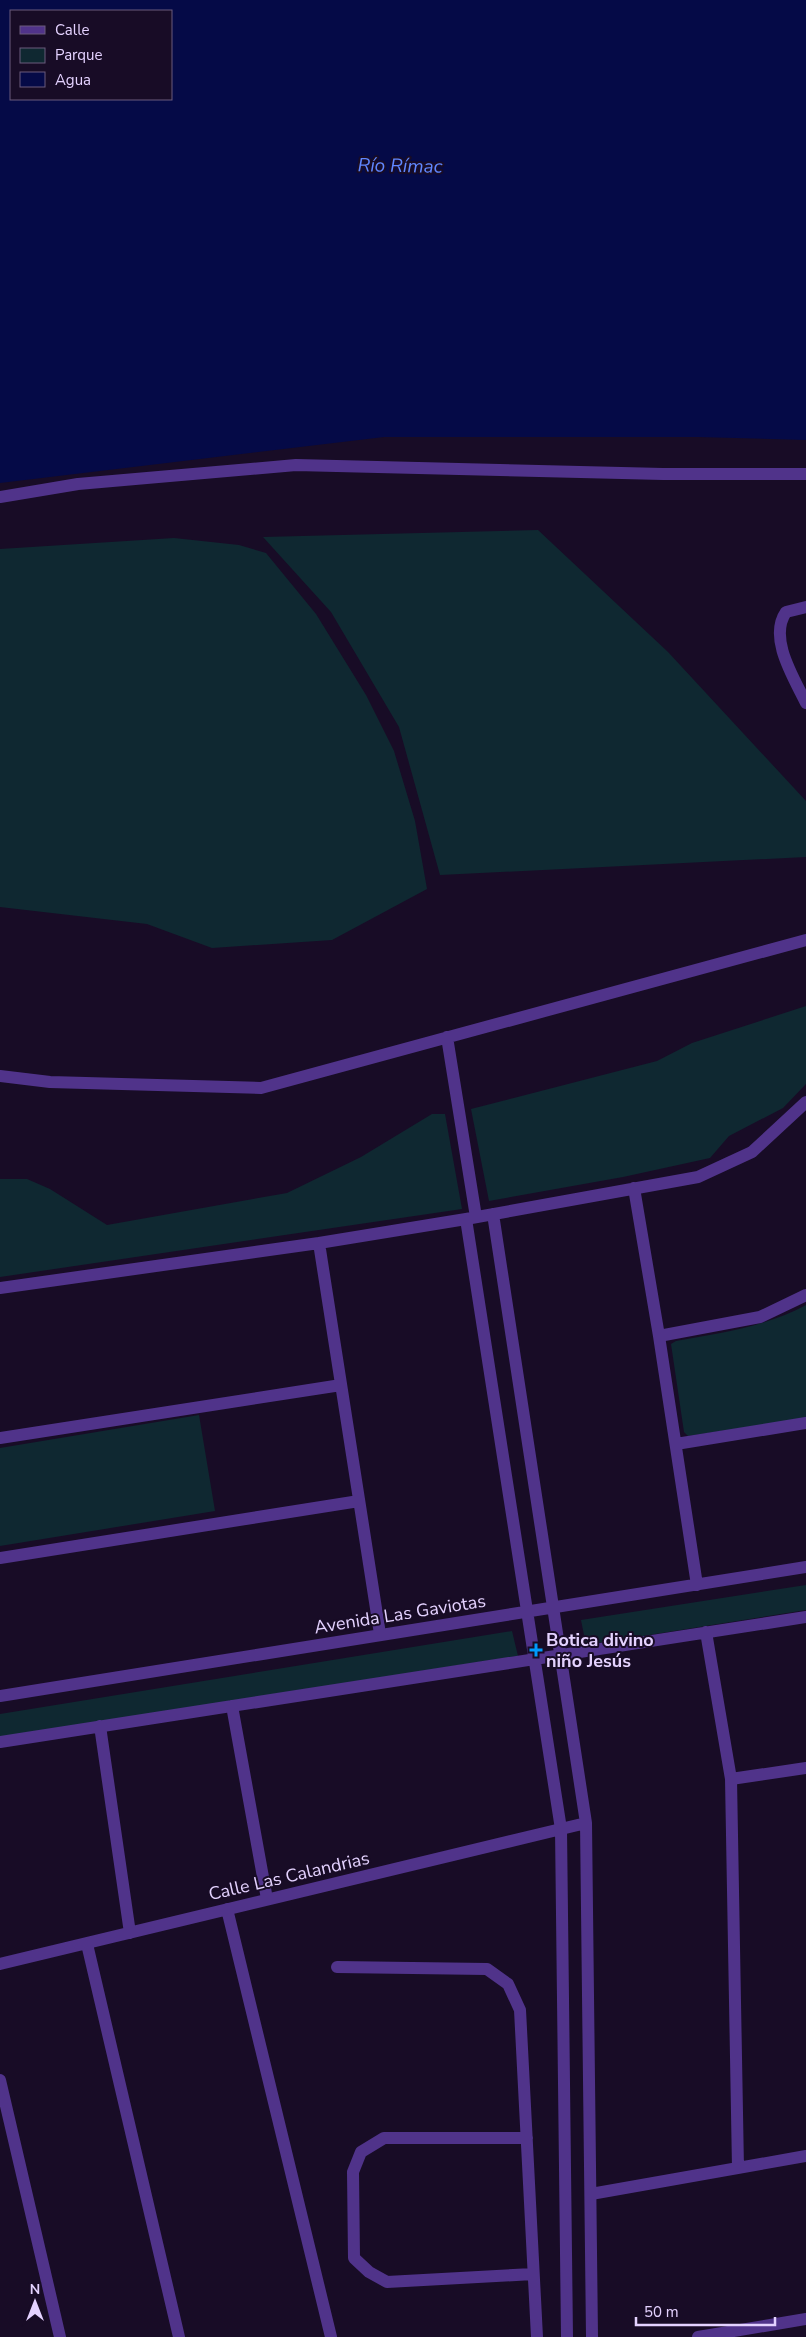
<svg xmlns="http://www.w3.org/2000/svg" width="806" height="2337" font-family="'Nunito Sans',sans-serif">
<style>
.green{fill:#0f2831}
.water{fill:#050a47;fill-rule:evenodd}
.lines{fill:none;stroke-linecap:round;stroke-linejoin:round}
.minor{stroke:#50338a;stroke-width:12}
.poi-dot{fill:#009afd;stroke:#180c26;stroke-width:2}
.labels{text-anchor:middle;stroke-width:4;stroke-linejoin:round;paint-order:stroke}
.street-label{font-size:18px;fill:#e4d2ff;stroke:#180c26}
.poi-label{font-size:18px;font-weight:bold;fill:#e4d2ff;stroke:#180c26;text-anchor:start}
.water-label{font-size:19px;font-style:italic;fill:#6087ff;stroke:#180c26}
</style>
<rect width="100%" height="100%" fill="#180c26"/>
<path class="green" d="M538 530 668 652 806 801V857L440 875 399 727 331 612 263 537Z
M174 538 239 545 266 553 316 614 366 695 394 751 415 821 427 889 332 940 212 948 147 924 0 907V549Z
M806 1006V1084L783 1108 729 1136 710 1158 623 1177 489 1201 471 1109 657 1061 692 1043Z
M432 1114H445L462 1209 0 1277V1179H27L50 1189 107 1225 287 1193 361 1157Z
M806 1305V1418L688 1436 684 1432 671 1344 676 1341C721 1333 765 1327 806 1305Z
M199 1415 215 1511 0 1546V1448Z
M806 1585V1610L586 1645 581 1620Z
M512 1631 518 1656 0 1737V1714Z"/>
<path class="water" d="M0 0H806V440L698 437H384L0 483ZM11 11H171V99H11Z"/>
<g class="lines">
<path class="minor" d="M0 497 78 484 296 465 663 474H806
M806 607 786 612C768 638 794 678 806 703
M447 1037 476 1217
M0 1076 50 1082 261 1088 806 940
M634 1188 659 1336 697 1585
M493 1214 586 1823 592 2337
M466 1219 561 1829 567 2337
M319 1243 380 1634
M0 1288 319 1243 466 1219 698 1177 752 1152 806 1102
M659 1336 760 1317 806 1295
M0 1438 341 1385
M676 1444 806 1423
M0 1558 359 1501
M706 1632 731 1779 738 2168
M0 1696 806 1567
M232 1706 267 1899
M100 1726 130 1933
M0 1742 806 1617
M731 1779 806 1768
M227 1909 331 2337
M87 1944 179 2337
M0 1964 586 1823
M337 1967 487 1969 508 1984 520 2010 537 2337
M0 2080 60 2337
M527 2138H384L361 2152 353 2172 354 2258 369 2272 387 2282 533 2274
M591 2194 806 2156
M698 2337 806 2319"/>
</g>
<path class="poi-dot" d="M533.5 1642.5h5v5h5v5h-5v5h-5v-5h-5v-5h5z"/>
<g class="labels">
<g class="street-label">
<text transform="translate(400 1614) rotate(-9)" y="6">Avenida Las Gaviotas</text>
<text transform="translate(289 1876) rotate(-13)" y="6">Calle Las Calandrias</text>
</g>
<g class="poi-label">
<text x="546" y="1646">Botica divino<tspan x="546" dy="21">niño Jesús</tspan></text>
</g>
<g class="water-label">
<text transform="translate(400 165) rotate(1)" y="7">Río Rímac</text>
</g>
</g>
<rect x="10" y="10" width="162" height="90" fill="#180c26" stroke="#6a5b7d"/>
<rect x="20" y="26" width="25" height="8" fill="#50338a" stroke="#6a5b7d"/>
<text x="55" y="35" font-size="15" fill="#e4d2ff">Calle</text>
<rect x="20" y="48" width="25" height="15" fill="#0f2831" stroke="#6a5b7d"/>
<text x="55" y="60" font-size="15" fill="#e4d2ff">Parque</text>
<rect x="20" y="72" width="25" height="15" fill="#050a47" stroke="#6a5b7d"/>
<text x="55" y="85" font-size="15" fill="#e4d2ff">Agua</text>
<g transform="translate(35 2302)" stroke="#180c26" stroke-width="4" paint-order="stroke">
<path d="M0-4L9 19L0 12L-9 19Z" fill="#e4d2ff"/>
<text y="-8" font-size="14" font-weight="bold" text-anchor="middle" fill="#e4d2ff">N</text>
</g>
<path d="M636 2317v8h139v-8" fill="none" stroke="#e4d2ff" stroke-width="2.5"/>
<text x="644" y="2317" font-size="15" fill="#e4d2ff" stroke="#180c26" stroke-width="4" paint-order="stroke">50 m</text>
</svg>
